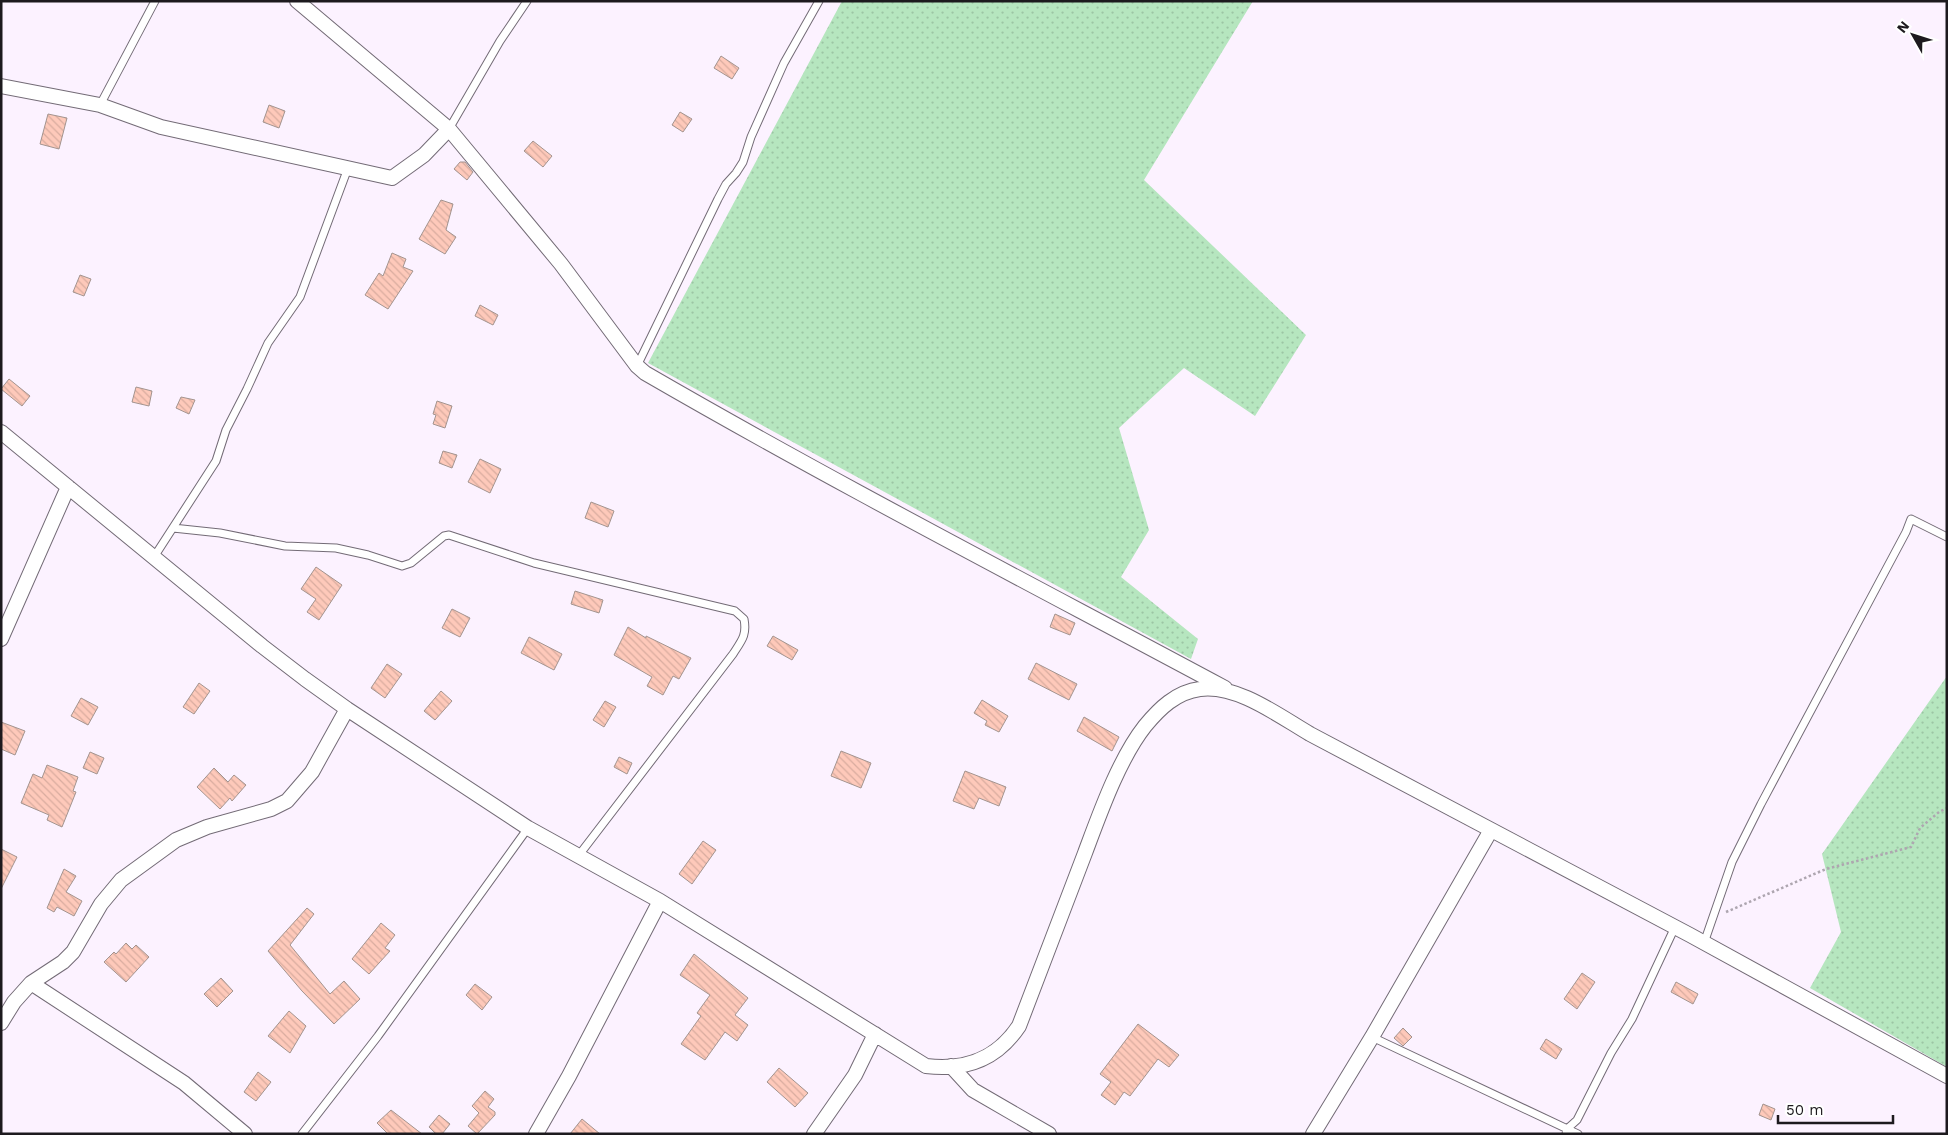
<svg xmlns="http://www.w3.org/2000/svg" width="1948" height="1135" font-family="'Work Sans',sans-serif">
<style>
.grass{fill:url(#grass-dots)}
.building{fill:url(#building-back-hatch);stroke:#a3948f}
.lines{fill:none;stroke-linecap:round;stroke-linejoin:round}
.service-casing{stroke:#736b76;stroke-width:9}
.minor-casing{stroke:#736b76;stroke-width:16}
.path{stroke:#aea6b0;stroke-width:2.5;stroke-dasharray:2.5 2.5;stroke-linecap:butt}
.service{stroke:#fff;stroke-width:7}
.minor{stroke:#fff;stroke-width:14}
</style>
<defs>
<pattern id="grass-dots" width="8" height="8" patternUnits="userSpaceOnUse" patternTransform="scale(1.25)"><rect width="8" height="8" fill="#b6e6bf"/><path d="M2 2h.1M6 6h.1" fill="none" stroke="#9cc5a4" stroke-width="1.8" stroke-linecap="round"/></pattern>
<pattern id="building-back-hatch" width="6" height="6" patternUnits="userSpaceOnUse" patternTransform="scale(1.25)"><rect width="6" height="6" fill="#fec9ba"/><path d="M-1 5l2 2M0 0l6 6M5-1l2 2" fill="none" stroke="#d9ac9f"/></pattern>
</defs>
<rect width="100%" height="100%" fill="#fcf2ff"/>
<path class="grass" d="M842 1H1253L1144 180 1306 335 1255 416 1184 368 1119 428 1149 530 1121 577 1198 639 1191 659 648 363Z
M1947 676V1067L1810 988 1841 932 1822 854Z"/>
<path class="building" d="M721 56 739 68 732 79 714 68Z
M269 105 285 111 279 128 263 122Z
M680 112 692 119 683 132 672 125Z
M48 114 67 118 59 149 40 144Z
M533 141 552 156 543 167 524 151Z
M460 162H465L473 172 467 180 454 169Z
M441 200 453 204 446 230 456 237 445 254 419 239Z
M392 253 406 259 403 267 413 271 388 309 365 295 379 273 383 276Z
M80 275 91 279 84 296 73 292Z
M480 305 498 315 493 325 475 316Z
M9 379 30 396 22 406 1 389Z
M136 387 152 391 149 406 132 402Z
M181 397 195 400 189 414 176 408Z
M437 401 452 406 445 428 433 424 436 415 433 414Z
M443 451 457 455 452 468 439 463Z
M480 459 501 469 490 493 468 482Z
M591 502 614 511 608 527 585 518Z
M316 567 342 585 319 620 307 612 316 599 301 589Z
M575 591 603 600 599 613 571 604Z
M452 609 470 618 460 637 442 628Z
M1055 614 1075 623 1070 635 1050 627Z
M628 627 646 638V636L691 658 679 679 673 676 663 695 647 686 652 677 614 655Z
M773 636 798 650 792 660 767 646Z
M529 637 562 654 554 670 521 653Z
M1036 663 1077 684 1069 700 1028 679Z
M387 664 402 674 385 698 371 688Z
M199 683 210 691 194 714 183 707Z
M441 691 452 701 435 720 424 711Z
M81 698 98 707 88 725 71 716Z
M982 700 1008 716 999 732 985 725 987 721 974 713Z
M605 701 616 707 604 727 593 720Z
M1084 717 1119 737 1112 751 1077 731Z
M1 722 25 731 15 755 1 749Z
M841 751 871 763 861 788 831 776Z
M90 752 104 758 97 774 83 768Z
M619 757 632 763 627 774 614 767Z
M47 765 78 777 73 791 76 792 62 827 47 820 49 815 21 803 33 774 42 778Z
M214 768 228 782 234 775 246 785 232 801 230 798 220 809 197 787Z
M965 771 1006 787 999 806 979 798 974 809 953 801Z
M703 841 716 850 692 884 679 874Z
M1 849 17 857 1 889Z
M64 869 76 876 66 892 82 901 74 916 57 907 54 912 47 908Z
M307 908 314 914 290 945 330 994 344 981 360 999 334 1024 302 991 268 951Z
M381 923 395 935 385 948 390 951 369 974 352 959Z
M126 943 132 949 136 945 149 957 126 982 104 962 114 952 116 954Z
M694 954 748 998 735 1015 748 1025 737 1041 725 1032 705 1060 681 1044 701 1016 697 1013 710 995 680 975Z
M1582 973 1595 982 1577 1009 1564 999Z
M221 978 233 991 217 1007 204 994Z
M1676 982 1698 994 1693 1004 1671 992Z
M475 984 492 997 482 1010 466 995Z
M289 1011 306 1026 290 1053 268 1036Z
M1138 1024 1179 1055 1169 1067 1158 1059 1130 1096 1124 1092 1115 1105 1101 1095 1111 1082 1100 1074Z
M1403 1028 1412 1037 1403 1046 1394 1038Z
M1546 1039 1562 1049 1556 1059 1540 1049Z
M779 1068 808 1093 795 1107 767 1082Z
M258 1072 271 1082 256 1101 244 1092Z
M485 1091 494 1099 488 1107 495 1112V1115L477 1134 468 1126 479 1113 472 1106Z
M1763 1104 1775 1109 1771 1120 1759 1115Z
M391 1110 422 1134H388L377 1123Z
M439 1115 450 1124 442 1134H436L429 1127Z
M582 1119 600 1134H570Z"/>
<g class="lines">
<defs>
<path id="service" d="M100 105 155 1
M449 129 500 41 527 1
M637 366 718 199 726 184 736 173 743 162 751 137 784 63 819 1
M173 528 220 533 285 546 336 548 368 555 402 566 411 563 444 536 449 535 534 563 735 611 744 619C747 635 742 640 733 654L579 855
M154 557 216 461 226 430 247 389 268 343 300 297 348 168
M1704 943 1732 862 1761 804 1906 532 1911 519 1947 537
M1372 1037 1578 1134
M302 1134 378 1036 528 828
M1566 1134 1567 1129 1577 1120 1611 1053 1632 1019 1675 927"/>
<path id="minor" d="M297 1 449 129 561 264 637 366 645 373C835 483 1031 584 1225 688
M1 86 100 105 161 127 392 178 424 155 449 129
M1 432 262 646 305 679 347 709 528 828 660 901 926 1066C966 1071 997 1059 1019 1026 1041 968 1063 911 1085 853 1100 813 1119 759 1145 726 1159 709 1176 692 1200 689 1237 684 1279 716 1310 734L1690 935 1947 1076
M1 639 68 487
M31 983 184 1083 245 1134
M1 1023 14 1002 31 983 63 962 73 952 101 904 121 880 176 840 207 827 271 809 287 801 312 772 347 709
M951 1066 973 1090 1049 1134
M536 1134 569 1076 660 901
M814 1134 855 1075 875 1034
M1313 1134 1372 1037 1491 830"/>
</defs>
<use href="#service" class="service-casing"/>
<use href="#minor" class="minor-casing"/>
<path class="path" d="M1726 912 1826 869 1911 847 1920 828 1939 812 1947 808"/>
<use href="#service" class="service"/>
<use href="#minor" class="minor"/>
</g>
<rect width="1948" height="1135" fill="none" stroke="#1d1a1e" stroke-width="5"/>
<g transform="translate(1913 35) rotate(309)" stroke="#ffffff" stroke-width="4" paint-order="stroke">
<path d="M0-4L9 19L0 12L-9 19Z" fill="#1d1a1e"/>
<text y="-8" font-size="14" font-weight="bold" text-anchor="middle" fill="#1d1a1e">N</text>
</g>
<path d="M1778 1115v8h115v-8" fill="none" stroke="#1d1a1e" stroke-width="2.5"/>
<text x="1786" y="1115" font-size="15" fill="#1d1a1e" stroke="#ffffff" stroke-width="4" paint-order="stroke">50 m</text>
</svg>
